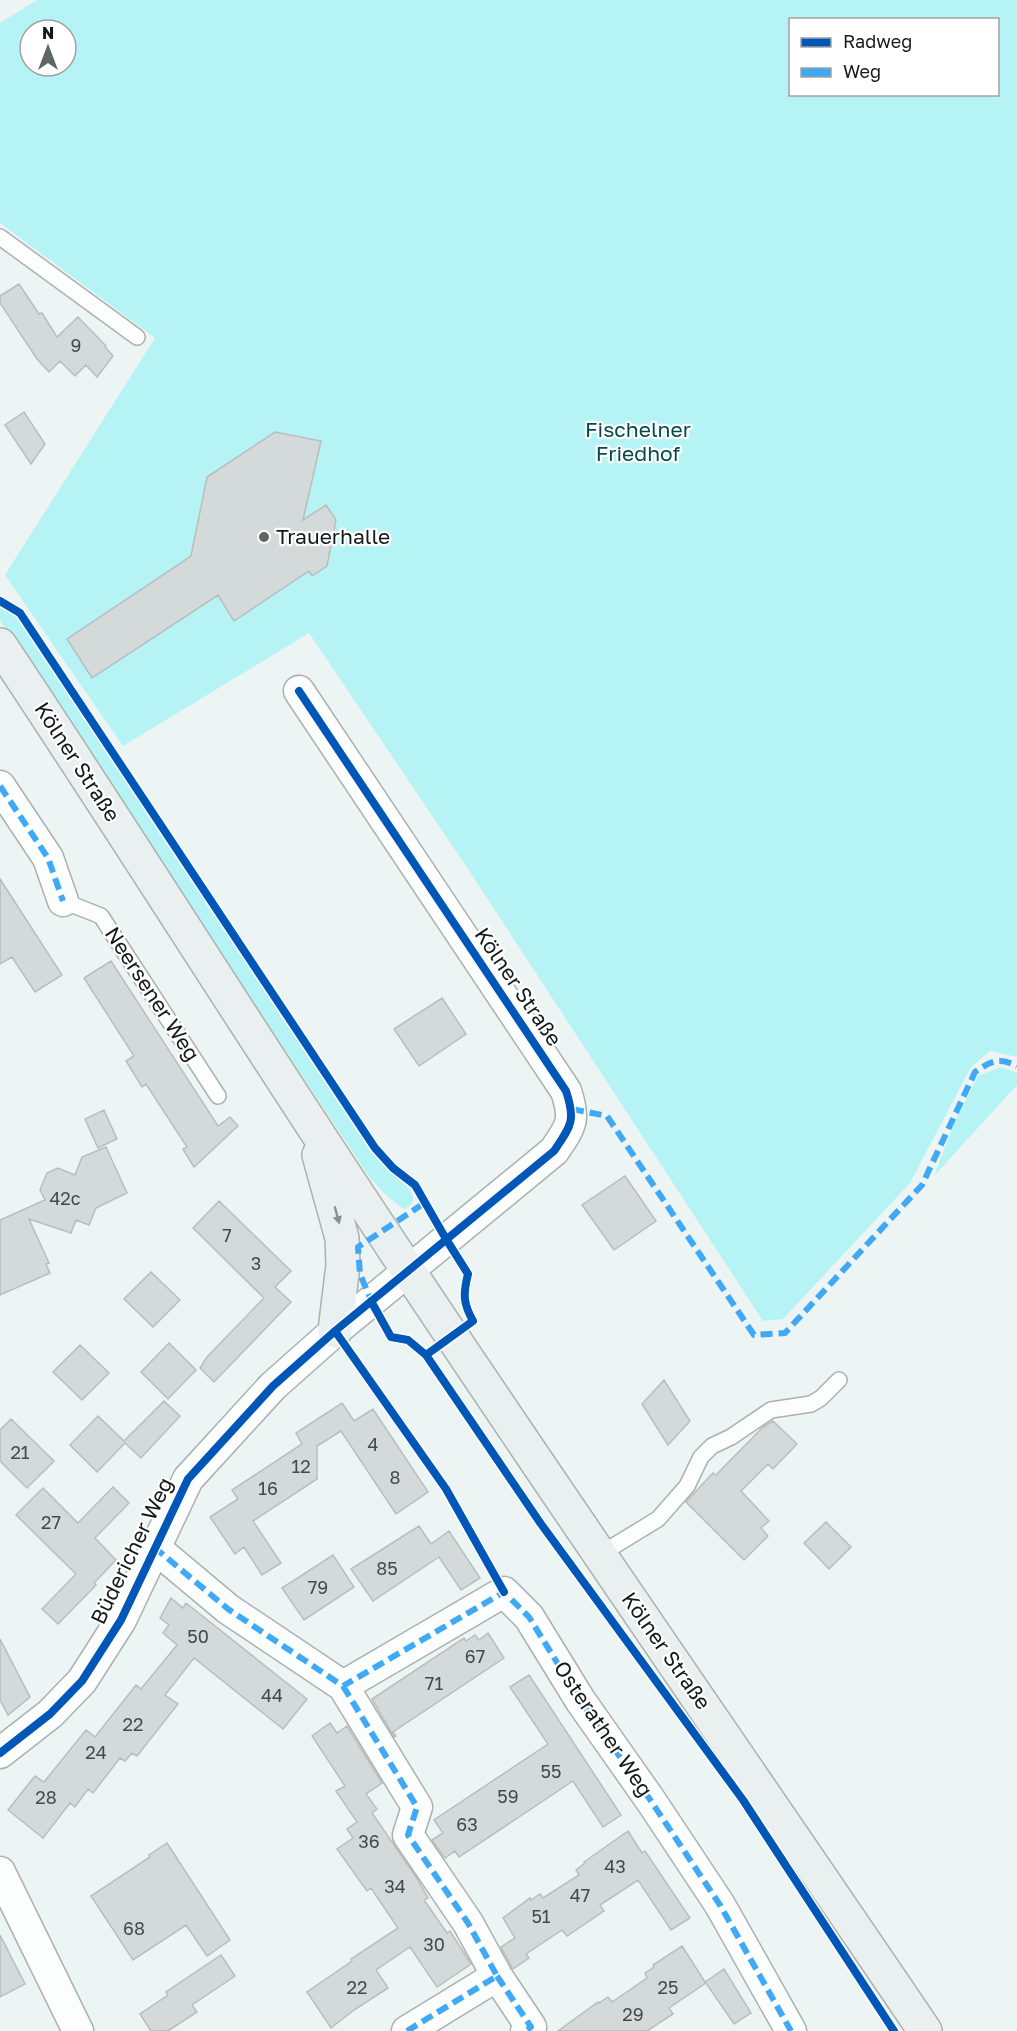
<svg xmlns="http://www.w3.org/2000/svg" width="1017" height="2031" font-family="'Golos Text',sans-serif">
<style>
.green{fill:#b6f3f5;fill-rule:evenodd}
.building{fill:#d4dada;stroke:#b8bebe;stroke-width:1.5}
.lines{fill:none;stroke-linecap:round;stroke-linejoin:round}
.service-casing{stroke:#abb1b1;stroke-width:18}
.minor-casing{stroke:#abb1b1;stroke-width:33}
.secondary-casing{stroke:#abb1b1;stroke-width:36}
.service{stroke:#fcfdfd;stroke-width:15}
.minor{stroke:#fcfdfd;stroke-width:30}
.secondary{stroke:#eaf0f0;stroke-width:33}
.quiet{stroke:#3fa9f5;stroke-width:6;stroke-dasharray:12 6;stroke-linecap:butt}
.cycleway-casing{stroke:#fff;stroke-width:11}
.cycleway{stroke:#0057b8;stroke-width:8}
.oneway{fill:#8a8f8f}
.poi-dot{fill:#606666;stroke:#fff;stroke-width:2}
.labels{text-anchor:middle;stroke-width:4.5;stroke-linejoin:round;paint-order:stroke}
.number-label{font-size:18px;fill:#444949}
.park-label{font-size:21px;fill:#05494b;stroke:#fff}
.poi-label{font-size:21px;fill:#141919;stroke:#fff;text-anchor:start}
.street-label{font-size:21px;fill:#141919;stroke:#fff}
</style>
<rect width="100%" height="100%" fill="#ecf4f4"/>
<path class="green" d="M37 0H1017V1057L990 1051 971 1067 910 1183 783 1319 763 1321 472 875 309 633 123 746 5 575 155 338 0 223V23ZM790 20H998V94H790ZM30 30H66V66H30Z
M0 608 16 616 370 1150C375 1156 381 1163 387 1169 395 1177 429 1198 404 1209L388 1197 370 1178 0 620Z
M1001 1067 1017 1073V1085L934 1176 955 1122 978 1076Z"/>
<path class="building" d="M19 284 39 314 42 313 57 337 78 317 106 346 105 347 113 356 97 377 86 365 75 376 60 361 49 372 37 359 0 303V296Z
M24 412 45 444 31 464 5 425Z
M275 432 321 441 303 520 326 505 336 520 327 566 312 576 309 571 234 621 218 595 92 678 67 639 191 556 207 477Z
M0 879 62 975 35 992 12 957 0 964Z
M111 961 218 1126 230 1117 238 1126 194 1167 183 1149 187 1147 146 1084 142 1087 126 1061 134 1056 84 978Z
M442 998 466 1034 419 1066 394 1029Z
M104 1110 117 1139 98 1148 85 1119Z
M106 1147 127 1193 96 1208 89 1225 76 1220 71 1233 29 1219 49 1263 46 1264 50 1273 0 1295V1220L45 1200 40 1190 47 1173 58 1168 75 1175 82 1157Z
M625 1176 656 1221 614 1250 582 1205Z
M219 1201 291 1271 275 1287 291 1302 214 1382 200 1368 207 1357 264 1298 193 1228Z
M151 1272 180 1300 153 1327 124 1299Z
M169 1343 196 1370 168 1399 141 1372Z
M80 1345 109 1373 82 1400 53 1372Z
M664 1380 690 1421 668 1445 642 1404Z
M164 1401 180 1416 141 1458 125 1443 97 1472 70 1445 98 1416 124 1441Z
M342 1403 354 1421 373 1409 428 1492 396 1514 341 1431 317 1446V1479L253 1521 281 1563 262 1575 244 1547 235 1554 210 1517 238 1499 232 1490 302 1444 296 1433Z
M11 1419 54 1461 27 1488 0 1461V1430Z
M773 1421 797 1444 773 1469 768 1464 741 1491 769 1521 761 1528 768 1536 744 1560 686 1502 713 1473 716 1475 762 1428Z
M113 1487 129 1503 95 1538 116 1560 94 1583 96 1585 58 1624 42 1609 76 1574 16 1515 43 1488 78 1523Z
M826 1522 851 1547 829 1569 804 1543Z
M419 1526 431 1544 449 1531 480 1578 461 1590 439 1557 373 1601 351 1569Z
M333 1555 354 1587 304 1620 282 1588Z
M171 1598 183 1608 186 1603 307 1699 283 1729 194 1658 165 1695 178 1704 137 1756 132 1753 125 1761 120 1758 93 1793 88 1789 75 1807 70 1803 43 1838 8 1810 35 1776 44 1782 86 1730 95 1737 136 1685 141 1689 177 1645 163 1633 169 1625 160 1618Z
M488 1633 504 1658 393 1732 396 1736 394 1737 372 1699 464 1638 466 1641 475 1635 479 1640Z
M0 1639 30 1697 8 1715 0 1700Z
M529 1675 621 1815 603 1827 573 1781 459 1857 455 1851 445 1858 432 1840 443 1833 434 1820 548 1744 510 1687Z
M330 1723 337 1733 347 1726 382 1783 366 1794 377 1809 372 1813 416 1877 428 1898 424 1900 447 1933 450 1931 471 1964 437 1987 410 1947 376 1970 388 1988 354 2010 331 2028 307 1992 352 1961 351 1959 398 1928 371 1888 367 1891 337 1849 353 1838 347 1829 357 1822 336 1791 345 1786 312 1736Z
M628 1831 642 1853 645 1851 690 1918 671 1930 638 1880 600 1905 604 1911 567 1936 562 1930 526 1954 529 1958 513 1969 501 1947 515 1938 503 1918 530 1898 531 1900 540 1894 543 1898 579 1875 576 1870 585 1863 584 1862Z
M167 1843 230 1940 207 1956 186 1925 133 1960 91 1896 150 1857 149 1855Z
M0 1935 25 1984 0 1997Z
M682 1946 705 1982 724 1969 751 2013 734 2024 706 1983 669 2008 673 2014 647 2031H558L598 2002 599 2003 608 1997 612 2002 647 1978 645 1973 654 1967 653 1965Z
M221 1955 235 1976 192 2005 197 2012 168 2031H151L140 2014 168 1995 166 1992Z"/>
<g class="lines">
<defs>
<path id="service" d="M0 237 137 337
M63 901 101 916 218 1096
M599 1555 658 1519 687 1486 701 1457 712 1446 731 1437 771 1410 811 1404 821 1398 839 1380"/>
<path id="minor" d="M0 786 48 858 63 901
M154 1547 228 1609 343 1686 504 1592 529 1617 580 1700 651 1801 720 1905 791 2031
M343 1686 417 1807 408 1835 468 1923 497 1976 407 2031
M0 1753 50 1714 82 1681 121 1620 188 1479 273 1386 335 1331 554 1151C571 1126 576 1121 566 1091L299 691
M0 1872 78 2031
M497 1976 531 2027 526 2031"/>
<path id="secondary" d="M0 645C130 840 254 1039 384 1234 561 1502 745 1765 925 2031
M319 1155 342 1238 343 1265 335 1331"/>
</defs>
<use href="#service" class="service-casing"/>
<use href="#minor" class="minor-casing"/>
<use href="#secondary" class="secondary-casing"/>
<use href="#service" class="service"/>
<use href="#minor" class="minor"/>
<use href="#secondary" class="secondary"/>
<path class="quiet" d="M0 786 48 858 63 901
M572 1109 607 1116 754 1335 785 1333 922 1185 975 1072C991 1061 999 1057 1017 1066
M373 1305 360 1274 358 1247 426 1202
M154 1547 228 1609 343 1686 504 1592 529 1617 580 1700 651 1801 720 1905 791 2031
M343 1686 417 1807 408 1835 468 1923 497 1976 407 2031
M497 1976 531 2027 526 2031"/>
<defs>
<path id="cycleway" d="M0 601 20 613 375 1148 393 1168 415 1185 446 1239 468 1274C463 1294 463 1303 473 1321L426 1355
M371 1301 391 1337 408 1340 426 1355 541 1524 743 1800 894 2031
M335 1331 446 1489 504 1592
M0 1753 50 1714 82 1681 121 1620 188 1479 273 1386 335 1331 554 1151C571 1126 576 1121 566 1091L299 691"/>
</defs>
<use href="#cycleway" class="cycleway-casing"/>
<use href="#cycleway" class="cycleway"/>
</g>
<defs><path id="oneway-solid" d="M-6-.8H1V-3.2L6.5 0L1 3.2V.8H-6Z" transform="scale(1.5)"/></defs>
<use class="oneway" href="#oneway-solid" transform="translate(337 1215) rotate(75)"/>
<circle class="poi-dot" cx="264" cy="537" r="6"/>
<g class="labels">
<g class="number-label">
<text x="76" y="352">9</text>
<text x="65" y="1205">42c</text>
<text x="227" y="1242">7</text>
<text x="256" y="1270">3</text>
<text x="373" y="1451">4</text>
<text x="20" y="1459">21</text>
<text x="301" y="1473">12</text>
<text x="395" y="1484">8</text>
<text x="268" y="1495">16</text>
<text x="51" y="1529">27</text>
<text x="387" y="1575">85</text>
<text x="318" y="1594">79</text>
<text x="198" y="1643">50</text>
<text x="475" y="1663">67</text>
<text x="434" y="1690">71</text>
<text x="272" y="1702">44</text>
<text x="133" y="1731">22</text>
<text x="96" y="1759">24</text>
<text x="551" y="1778">55</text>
<text x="508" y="1803">59</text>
<text x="46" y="1804">28</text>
<text x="467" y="1831">63</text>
<text x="369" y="1848">36</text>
<text x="615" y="1873">43</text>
<text x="395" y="1893">34</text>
<text x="580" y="1902">47</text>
<text x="541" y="1923">51</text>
<text x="134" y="1935">68</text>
<text x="434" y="1951">30</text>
<text x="357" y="1994">22</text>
<text x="668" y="1994">25</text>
<text x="633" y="2021">29</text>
</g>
<g class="park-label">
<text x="638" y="437">Fischelner<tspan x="638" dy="24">Friedhof</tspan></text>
</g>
<g class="poi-label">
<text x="276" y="544">Trauerhalle</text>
</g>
<g class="street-label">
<text transform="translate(77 762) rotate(57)" y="7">Kölner Straße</text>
<text transform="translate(518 987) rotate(56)" y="7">Kölner Straße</text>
<text transform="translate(152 994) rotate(57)" y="7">Neersener Weg</text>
<text transform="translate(132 1551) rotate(-64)" y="7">Büdericher Weg</text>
<text transform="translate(666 1651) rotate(55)" y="7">Kölner Straße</text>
<text transform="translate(603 1729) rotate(56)" y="7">Osterather Weg</text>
</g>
</g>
<rect x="789" y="18" width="210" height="78" fill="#ffffff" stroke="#a1a3a3" stroke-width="1.5"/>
<rect x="801" y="38" width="30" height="9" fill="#0057b8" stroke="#a1a3a3" stroke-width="1.5"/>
<text x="843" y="48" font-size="18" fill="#141919">Radweg</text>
<rect x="801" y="68" width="30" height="9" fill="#3fa9f5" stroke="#a1a3a3" stroke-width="1.5"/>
<text x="843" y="78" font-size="18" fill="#141919">Weg</text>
<g transform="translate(48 48)"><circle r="28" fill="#ffffff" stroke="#a1a3a3" stroke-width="1.5"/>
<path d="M0-4.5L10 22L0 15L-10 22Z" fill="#606666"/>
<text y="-9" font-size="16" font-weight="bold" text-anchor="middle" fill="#141919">N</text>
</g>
</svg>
